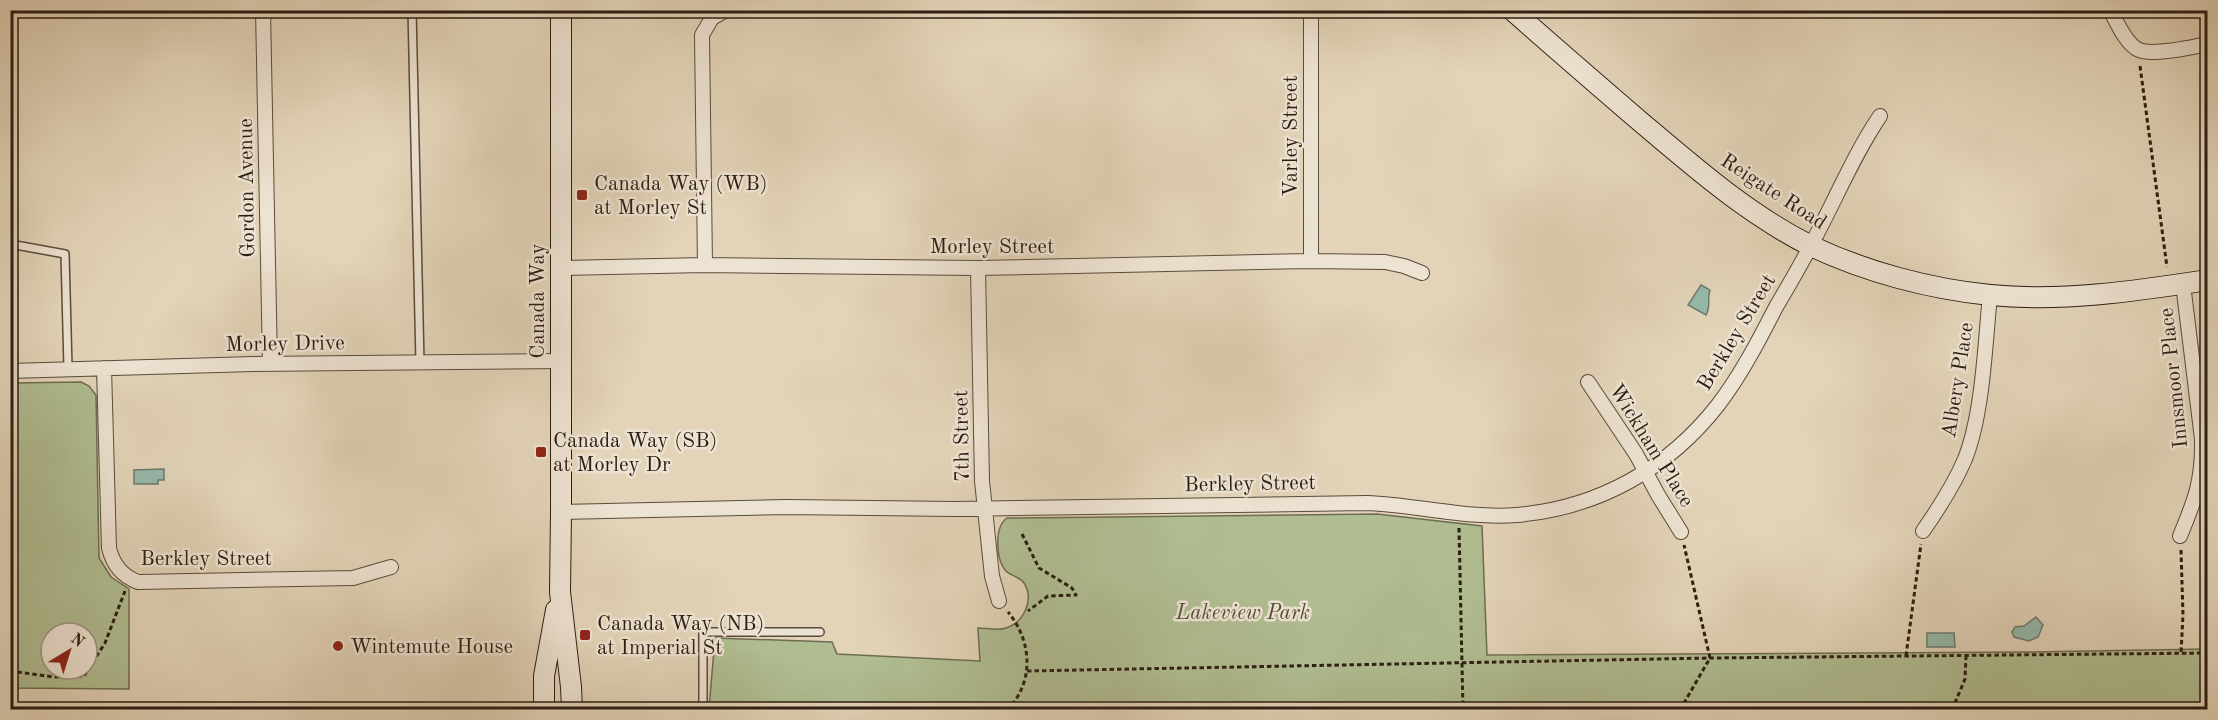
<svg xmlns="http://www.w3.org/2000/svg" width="2218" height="720" font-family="'Old Standard TT',serif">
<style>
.green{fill:#b0bd92;stroke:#6e6d52;stroke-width:1.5;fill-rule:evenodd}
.water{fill:#96b9ab;stroke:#6b7b6e;stroke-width:1.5}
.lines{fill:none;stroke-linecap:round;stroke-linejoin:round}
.lane-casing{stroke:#594b3c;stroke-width:10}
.street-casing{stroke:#594b3c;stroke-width:16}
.secondary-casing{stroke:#2b1d12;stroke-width:22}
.path{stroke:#2b1d12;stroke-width:3;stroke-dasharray:4.5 3;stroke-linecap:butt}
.lane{stroke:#ede3d2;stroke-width:7}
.street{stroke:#ede3d2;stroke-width:14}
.secondary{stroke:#ede3d2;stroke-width:20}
.poi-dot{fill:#8f2418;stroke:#ede3d2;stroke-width:2}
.labels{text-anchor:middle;stroke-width:5;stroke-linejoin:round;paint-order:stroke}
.street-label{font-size:21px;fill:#2b1d12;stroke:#ede3d2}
.poi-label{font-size:21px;fill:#2b1d12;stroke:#ede3d2;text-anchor:start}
.park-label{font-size:21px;font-style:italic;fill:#534d38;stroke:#ede3d2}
</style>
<rect width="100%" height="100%" fill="#e3d4b9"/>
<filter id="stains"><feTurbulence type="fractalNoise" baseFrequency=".00333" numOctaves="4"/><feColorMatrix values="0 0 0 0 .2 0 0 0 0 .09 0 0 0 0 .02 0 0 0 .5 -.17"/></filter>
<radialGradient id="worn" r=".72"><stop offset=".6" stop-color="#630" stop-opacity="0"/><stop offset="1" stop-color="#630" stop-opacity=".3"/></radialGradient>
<path class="green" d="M81 382 89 386 96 395 99 558 111 577 129 589V689L11 688V383ZM51 633H87V669H51Z
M1377 514 1482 526 1487 655 2032 652 2207 649V709H709L715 638 832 642 837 654 980 661 978 628C986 628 999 631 1006 628 1023 623 1035 600 1024 583 1019 576 1010 576 1005 570 996 558 994 527 1007 518Z"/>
<path class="water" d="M1701 285 1710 290C1707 299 1711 307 1706 315L1688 305Z
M164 469V480H158V484H134V470Z
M2036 617 2043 625 2038 637 2029 641 2014 637 2012 632 2015 627 2024 626Z
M1927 633H1954L1955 647H1927Z"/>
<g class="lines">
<defs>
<path id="lane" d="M412 10 420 363
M10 244 65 254 68 368
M703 710V632H820"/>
<path id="street" d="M263 10 270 364
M2110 10C2117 22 2125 42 2137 49 2151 57 2191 47 2208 44
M1311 261V10
M705 265 702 35 712 18 726 10
M562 268 705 265 978 268 1311 261 1385 262 1404 266 1422 273
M978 268 982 481 992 576 999 601
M104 368 109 548C113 565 122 576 138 582L353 578 391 567
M10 371 253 364 561 361
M1588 382 1636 454 1658 495 1681 532
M561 512 787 507 955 509 1367 503C1418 505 1466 519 1517 515 1598 508 1668 469 1718 405 1741 375 1759 340 1776 307 1792 280 1808 252 1822 224 1841 187 1857 150 1880 116
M1923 531C1939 508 1954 485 1965 459 1983 413 1985 345 1990 295
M2180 536C2195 500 2203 480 2202 439L2183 284"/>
<path id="secondary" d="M561 10V512L560 592 571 687 572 710
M1512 10C1555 48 1599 86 1642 123 1695 168 1749 215 1811 246 1866 272 1930 289 1990 295 2063 302 2136 291 2208 280
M544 710V676L556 610"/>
</defs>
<use href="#lane" class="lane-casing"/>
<use href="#street" class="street-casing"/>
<use href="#secondary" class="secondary-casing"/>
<path class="path" d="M2140 66 2167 267
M10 393 17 386
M1459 528 1463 710
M1022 534 1039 568 1072 588 1076 595 1048 596 1028 611
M2181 550 2183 615 2181 653
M1906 656 1921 544
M10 671 54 677 84 676 105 643 125 591
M1027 671 1710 658 2208 653
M713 709 1012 705
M1007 710C1035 682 1032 641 1008 612
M1680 710 1710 658 1684 545
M1952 710 1965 679 1966 656"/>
<use href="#lane" class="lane"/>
<use href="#street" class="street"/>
<use href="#secondary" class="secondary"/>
</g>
<g class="poi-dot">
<rect x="576" y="189" width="12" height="12" rx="3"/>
<rect x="535" y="446" width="12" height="12" rx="3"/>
<rect x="579" y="629" width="12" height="12" rx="3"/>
<circle cx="338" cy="646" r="6"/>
</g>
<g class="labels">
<g class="street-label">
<text transform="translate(1290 136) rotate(-90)" y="7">Varley Street</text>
<text transform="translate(246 188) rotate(-91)" y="7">Gordon Avenue</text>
<text transform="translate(1774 191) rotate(33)" y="7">Reigate Road</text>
<text x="992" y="253">Morley Street</text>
<text transform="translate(537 301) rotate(-90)" y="7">Canada Way</text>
<text transform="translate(1736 332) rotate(-59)" y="7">Berkley Street</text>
<text transform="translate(285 343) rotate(-1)" y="7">Morley Drive</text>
<text transform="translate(2173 378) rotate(-96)" y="7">Innsmoor Place</text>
<text transform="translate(1957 380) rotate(-81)" y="7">Albery Place</text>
<text transform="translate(961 436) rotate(-91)" y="7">7th Street</text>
<text transform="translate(1652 445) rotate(58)" y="7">Wickham Place</text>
<text transform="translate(1250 483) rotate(-1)" y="7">Berkley Street</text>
<text x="206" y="565">Berkley Street</text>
</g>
<g class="poi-label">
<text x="594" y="190">Canada Way (WB)<tspan x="594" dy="24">at Morley St</tspan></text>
<text x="553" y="447">Canada Way (SB)<tspan x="553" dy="24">at Morley Dr</tspan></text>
<text x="597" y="630">Canada Way (NB)<tspan x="597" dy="24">at Imperial St</tspan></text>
<text x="350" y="653">Wintemute House</text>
</g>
<g class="park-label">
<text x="1243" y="619">Lakeview Park</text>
</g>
</g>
<rect width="2218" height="720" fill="none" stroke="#e3d4b9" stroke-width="36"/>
<rect x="12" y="12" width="2194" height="696" fill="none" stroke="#2b1d12" stroke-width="3"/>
<rect x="18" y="18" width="2182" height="684" fill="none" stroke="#2b1d12" stroke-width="1.5"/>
<g transform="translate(69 651) rotate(38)"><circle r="28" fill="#ede3d2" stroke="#9f9485" stroke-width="1.5"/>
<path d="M0-4.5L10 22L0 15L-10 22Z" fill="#8f2418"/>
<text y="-9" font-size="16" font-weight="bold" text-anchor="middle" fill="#2b1d12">N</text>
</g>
<rect width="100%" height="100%" filter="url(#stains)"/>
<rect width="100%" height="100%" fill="url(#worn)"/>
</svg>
